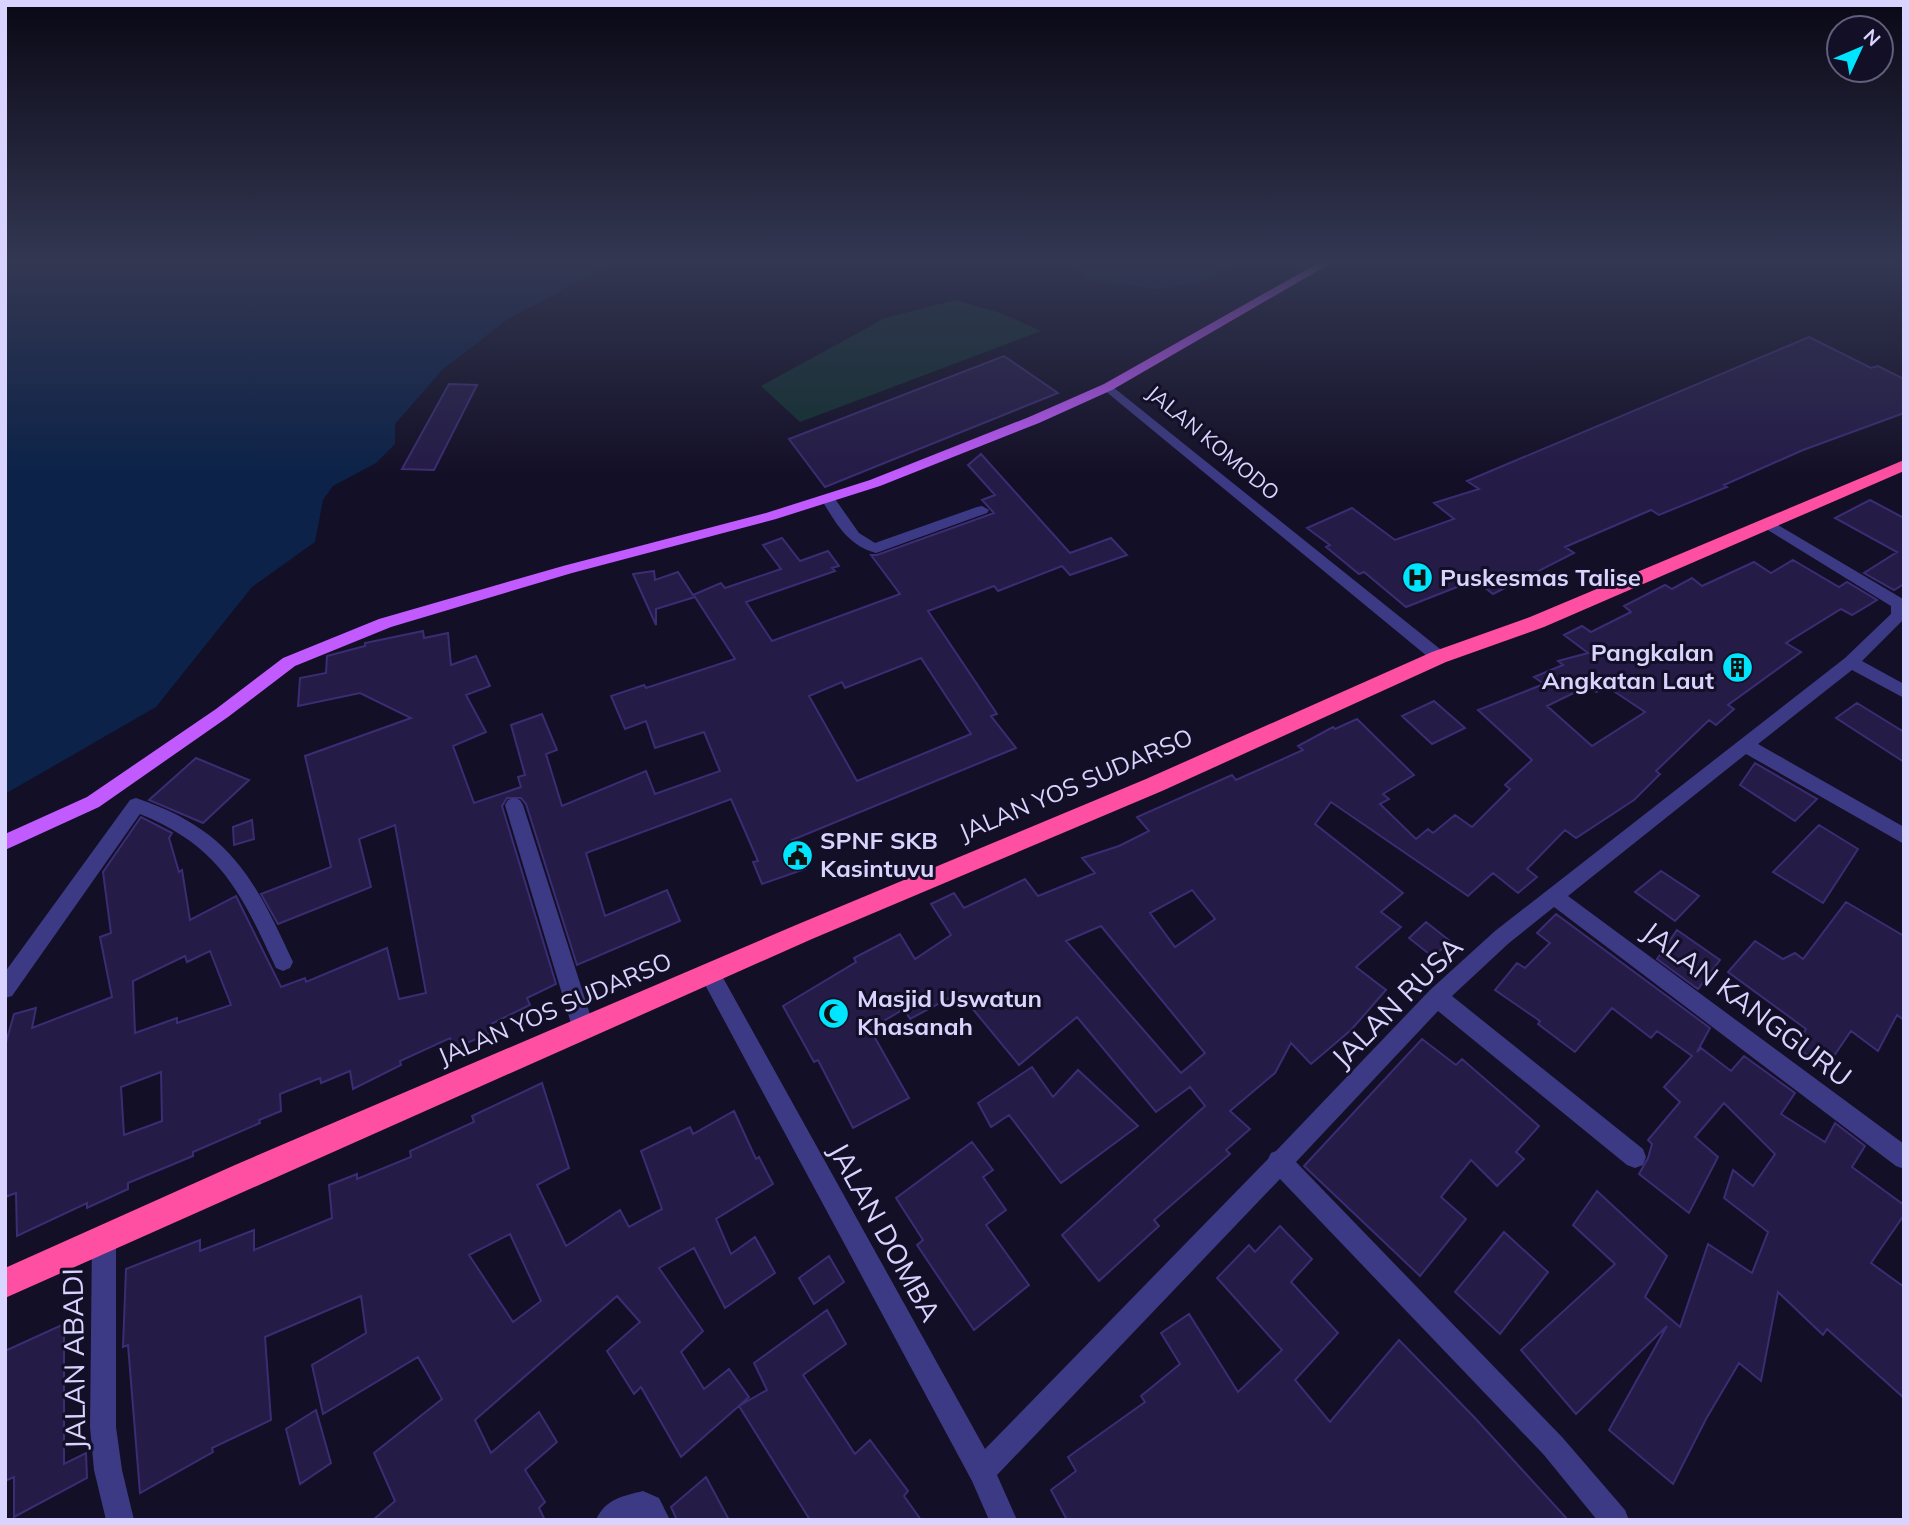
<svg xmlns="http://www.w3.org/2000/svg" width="1909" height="1525" font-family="Mulish,sans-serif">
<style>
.green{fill:#12302f}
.water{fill:#0c2248}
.building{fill:#241b47;stroke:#3b2d73;stroke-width:2;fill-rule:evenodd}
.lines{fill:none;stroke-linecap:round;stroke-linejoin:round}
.minor{fill:#3d3a85;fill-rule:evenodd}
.major{fill:#c25bff;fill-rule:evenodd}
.highway{fill:#ff4fa3;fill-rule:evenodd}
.labels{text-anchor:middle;stroke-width:6;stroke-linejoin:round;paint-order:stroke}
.far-street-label{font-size:21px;fill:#d9d4ff;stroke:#130f26}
.poi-label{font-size:24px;font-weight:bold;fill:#d9d4ff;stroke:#130f26;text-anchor:start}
.street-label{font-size:24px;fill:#d9d4ff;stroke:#130f26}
.near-street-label{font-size:28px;fill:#d9d4ff;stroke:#130f26}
</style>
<rect width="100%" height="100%" fill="#130f26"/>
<path class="green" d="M956 300 1003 314 1041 331 800 422 761 386 885 318Z"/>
<path class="water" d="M5 262H615L508 319 443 369 395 424V444L376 463 333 486 323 500 315 542 252 587 156 707 5 794Z
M1068 262H1238L1200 283 1158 289 1087 280Z"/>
<path class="building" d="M1809 337 1871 368 1878 366 1904 379V413L1803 450 1724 485 1727 487 1659 515 1651 510 1565 547 1574 553 1493 594 1475 580 1406 607 1364 572 1359 574 1326 547 1330 545 1307 528 1352 508 1395 540 1454 519 1434 503 1479 489 1467 481Z
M1004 356 1058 393 825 487 789 439Z
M449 384 477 385 434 470 402 469Z
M981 454 1070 553 1111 538 1127 555 1070 575 1062 566 998 591 994 586 928 611 997 714 991 716 1016 748 792 840 805 869 762 884 753 862 758 861 731 799 586 853 605 916 667 890 680 921 577 965 526 804 521 798H507L502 806 556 984 527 998 530 1005 491 1024 494 1031 454 1049 450 1038 400 1061 401 1065 353 1089 350 1071 321 1083 320 1078 280 1094 281 1111 259 1120 260 1123 193 1152V1156L128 1183V1189L87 1208V1203L17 1236 16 1193 5 1197V1046L14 1014 36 1008 32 1028 112 997 100 937 111 933 103 872 141 817 172 833 169 838 179 872 182 870 190 920 236 896 281 987 305 978 306 982 387 948 399 999 426 993 395 825 359 839 371 887 278 924 261 894 331 867 305 756 411 718 360 693 298 706 300 678 326 673 327 656 365 646V643L423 631 424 638 448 633 451 665 476 656 490 686 466 695 486 732 453 746 474 803 521 787 518 777 525 775 511 725 542 714 557 750 546 754 562 806 646 771 655 794 720 771 704 732 655 748 646 721 625 729 611 696 644 685 646 688 735 659 695 597 656 609V625L633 574 654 571 655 580 678 572 693 595 721 583 725 588 781 569 763 545 782 538 800 561 828 551 839 566 832 568 835 571 746 602 772 641 900 594 871 555H877L994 513 982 500 995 495 968 465ZM921 658 971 734 857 781 809 696 842 682 845 688ZM210 951 231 1005 177 1023V1018L135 1033 133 981 185 956 187 962ZM161 1072 162 1121 124 1135 121 1087Z
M1870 500 1904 518V584L1894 590 1864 573 1897 552 1835 518Z
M1793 560 1839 587 1847 582 1877 600 1852 615 1841 609 1786 643 1801 652 1728 705 1734 709 1716 725 1709 720 1656 771 1660 774 1634 800 1576 838 1565 830 1527 869 1537 877 1518 893 1493 873 1468 896 1331 802 1315 824 1403 893 1381 912 1401 927 1356 967 1386 990 1351 1030 1311 1064 1291 1043 1275 1073 1230 1111 1250 1129 1226 1150 1230 1154 1154 1220 1159 1226 1099 1281 1062 1235 1205 1106 1190 1087 1156 1112 1077 1017 1019 1065 967 1002 958 1007 951 997 910 1019 904 1009 870 1029 909 1098 853 1128 818 1060 814 1062 783 1006 856 962 854 958 900 934 915 959 951 935 931 904 954 893 964 908 1025 879 1038 896 1095 873 1082 858 1119 846 1149 831 1137 817 1232 775 1236 780 1303 750 1298 746 1333 727 1335 729 1357 719 1414 775 1383 794 1389 799 1380 804 1416 839 1428 829 1433 833 1455 815 1472 827 1510 789 1505 785 1532 760 1478 710 1544 684 1534 677 1563 665 1558 661 1588 653 1564 635 1582 626 1591 632 1631 612 1624 606 1665 585 1672 589 1692 578 1702 586 1754 562 1771 573ZM1588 686 1596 692 1609 688 1645 712 1592 746 1547 706ZM1192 890 1215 919 1175 947 1150 913ZM1101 926 1205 1053 1181 1073 1066 941Z
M1434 701 1465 728 1432 744 1402 716Z
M1857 703 1904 732V762L1836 718Z
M196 758 249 780 203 823 149 800Z
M1755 763 1817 799 1795 821 1740 785Z
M252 820 254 839 234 845 233 827Z
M1819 825 1858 849 1823 903 1773 872Z
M1661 871 1699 896 1675 921 1635 892Z
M1846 902 1904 936V1020L1897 1015 1878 1051 1851 1031 1825 1069 1795 1046 1806 1029 1728 972 1755 941 1783 959 1795 953 1803 959Z
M1556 914 1710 1028 1697 1052 1701 1048 1731 1071 1744 1056 1795 1093 1781 1114 1825 1142 1835 1123 1865 1146 1852 1167 1904 1205V1215L1871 1263 1904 1287V1398L1827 1329 1823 1335 1778 1292 1761 1381 1739 1363 1706 1419 1673 1484 1609 1430 1667 1326 1576 1414 1521 1350 1615 1264 1573 1225 1597 1191 1667 1256 1645 1297 1680 1327 1708 1244 1752 1273 1768 1232 1724 1198 1733 1170 1753 1186 1775 1154 1724 1103 1695 1137 1718 1157 1689 1213 1639 1174 1648 1158 1652 1144 1648 1140 1680 1102 1664 1087 1692 1056 1657 1031 1651 1038 1612 1008 1575 1052 1538 1024 1540 1021 1495 990 1517 963 1525 968 1550 943 1537 933Z
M1426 922 1450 941 1433 957 1409 938Z
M1677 930 1720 960 1698 989 1657 959Z
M1422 1039 1456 1065 1462 1059 1539 1126 1516 1152 1524 1159 1497 1186 1471 1160 1441 1197 1466 1219 1420 1276 1304 1166Z
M1032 1067 1053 1097 1078 1070 1138 1126 1061 1183 1009 1115 991 1127 978 1103Z
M542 1083 569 1168 537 1185 566 1246 620 1210 629 1227 662 1209 641 1151 690 1127 693 1134 734 1111 756 1159 759 1157 773 1184 716 1219 731 1254 755 1237 775 1273 725 1308 694 1248 659 1268 703 1331 681 1352 704 1389 729 1369 749 1397 681 1457 641 1387 634 1394 607 1351 640 1322 617 1296 475 1420 491 1453 539 1412 557 1442 525 1470 545 1502 539 1508 545 1520H373L395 1501 374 1453 442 1399 418 1357 323 1414 312 1365 366 1333 361 1296 265 1337 271 1420 212 1448 213 1452 140 1493 128 1345 123 1347 126 1269 200 1240V1251L254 1230V1250L332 1218 329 1185 357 1174V1179L411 1157 410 1151 474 1122 472 1116ZM510 1234 541 1301 513 1322 469 1255Z
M972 1142 993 1170 983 1177 1006 1210 986 1225 1029 1285 974 1330 917 1245 923 1240 896 1198Z
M1280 1226 1312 1259 1291 1282 1338 1333 1295 1380 1330 1422 1399 1340 1475 1418 1568 1520H1067L1051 1490 1076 1471 1068 1457 1145 1402 1141 1396 1180 1364 1161 1333 1189 1314 1238 1392 1282 1350 1217 1278 1249 1245 1255 1252Z
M1504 1232 1548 1272 1500 1334 1455 1292Z
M829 1256 844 1282 814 1304 799 1278Z
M827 1310 846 1344 803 1375 855 1454 870 1440 908 1491 904 1496 921 1520H810L739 1406 767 1390 754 1363Z
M64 1324V1464L86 1453 87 1478 14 1517V1477L5 1481V1351Z
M316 1410 331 1463 300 1484 286 1429Z
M706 1477 729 1520H677L671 1507Z"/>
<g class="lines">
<path class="minor" d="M1108 383 1445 653 1447 657 1445 661H1433L1104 390 1102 387Z
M828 495 833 496 859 533 875 543 977 507 982 506 989 510 987 513 876 553C847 545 836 523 821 499Z
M1768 519 1903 599 1902 621 1862 661 1904 684V698L1852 670 1758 744 1904 827V844L1746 754 1568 896 1904 1144V1169L1896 1166 1554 907 1509 943 1452 996 1643 1149 1646 1157 1643 1165 1635 1168 1627 1165 1438 1011 1296 1162 1562 1437 1625 1510 1629 1520H1597L1544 1455 1280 1179 997 1475 1017 1520H989L972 1481 703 981 700 974 703 967 710 965 717 967 985 1449 1268 1159 1271 1153 1276 1151 1430 990 1495 931 1845 658 1891 614V606L1763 527V521Z
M136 798C229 829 254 877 293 962L290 968 283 971 276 968C241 893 221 847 140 814L12 996 5 998V972L130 800Z
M514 798 520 800 523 805 595 1030 591 1037 584 1040 577 1037 573 1030 505 805 508 800Z
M104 1225 112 1229 116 1237V1427L122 1470 134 1520H106L94 1470 90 1427 92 1237 96 1229Z
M643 1491 659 1498 670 1520H596C605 1499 623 1496 643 1491Z"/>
<path class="major" d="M1320 262H1333L1112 390 1039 423 880 486 776 519 572 573 391 627 295 666 228 717 99 807 5 850V834L87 797 216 709 283 658 379 619 563 566 766 513 870 480 1029 417 1104 384Z"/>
<path class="highway" d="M1904 460V471L1544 627 1446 662 1162 791 812 939 5 1298V1268L235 1165 796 925 1146 779 1432 652 1530 617Z"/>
</g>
<linearGradient id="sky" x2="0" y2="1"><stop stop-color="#0a0815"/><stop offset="0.55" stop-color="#333752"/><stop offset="1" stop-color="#333752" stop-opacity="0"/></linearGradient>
<rect width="1909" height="476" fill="url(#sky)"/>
<defs>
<symbol id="hospital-disc" viewBox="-11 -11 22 22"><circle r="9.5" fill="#00e5ff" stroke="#130f26"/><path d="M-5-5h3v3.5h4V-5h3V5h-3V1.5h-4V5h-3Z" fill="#111"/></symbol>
<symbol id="building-disc" viewBox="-11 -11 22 22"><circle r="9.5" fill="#00e5ff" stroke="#130f26"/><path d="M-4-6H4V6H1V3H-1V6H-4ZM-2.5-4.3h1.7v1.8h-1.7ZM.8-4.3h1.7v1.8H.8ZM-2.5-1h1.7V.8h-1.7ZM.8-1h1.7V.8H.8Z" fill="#111"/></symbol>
<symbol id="civic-disc" viewBox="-11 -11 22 22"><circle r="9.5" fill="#00e5ff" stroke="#130f26"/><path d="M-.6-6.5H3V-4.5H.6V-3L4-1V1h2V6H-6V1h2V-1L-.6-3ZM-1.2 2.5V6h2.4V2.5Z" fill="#111"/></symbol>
<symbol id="mosque-disc" viewBox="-11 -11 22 22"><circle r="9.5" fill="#00e5ff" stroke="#130f26"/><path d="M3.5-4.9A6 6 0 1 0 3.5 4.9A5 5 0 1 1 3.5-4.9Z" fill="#111"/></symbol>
</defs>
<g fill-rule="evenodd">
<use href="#hospital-disc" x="1400" y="560" width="35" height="35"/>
<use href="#building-disc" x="1720" y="650" width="35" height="35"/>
<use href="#civic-disc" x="780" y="838" width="35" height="35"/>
<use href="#mosque-disc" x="816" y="996" width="35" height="35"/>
</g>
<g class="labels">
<g class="far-street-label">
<text transform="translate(1213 443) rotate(40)" y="7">JALAN KOMODO</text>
</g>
<g class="poi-label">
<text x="1440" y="586">Puskesmas Talise</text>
<text x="1714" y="661" text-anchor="end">Pangkalan<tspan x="1714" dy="28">Angkatan Laut</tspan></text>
<text x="820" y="849">SPNF SKB<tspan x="820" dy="28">Kasintuvu</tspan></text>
<text x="857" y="1007">Masjid Uswatun<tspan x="857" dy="28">Khasanah</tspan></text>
</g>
<g class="street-label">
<text transform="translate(1076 785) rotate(-23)" y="8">JALAN YOS SUDARSO</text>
<text transform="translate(555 1009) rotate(-23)" y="8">JALAN YOS SUDARSO</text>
</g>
<g class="near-street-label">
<text transform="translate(1397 1002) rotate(-45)" y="10">JALAN RUSA</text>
<text transform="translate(1747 1004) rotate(37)" y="10">JALAN KANGGURU</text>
<text transform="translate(885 1232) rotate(61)" y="10">JALAN DOMBA</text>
<text transform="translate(74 1359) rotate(-91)" y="10">JALAN ABADI</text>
</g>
</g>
<rect width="1909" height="1525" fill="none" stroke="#d9d4ff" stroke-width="14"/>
<g transform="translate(1860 49) rotate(46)"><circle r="33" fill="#130f26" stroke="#625e7d" stroke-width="2"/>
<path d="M0-5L12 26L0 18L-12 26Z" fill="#00e5ff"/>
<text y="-10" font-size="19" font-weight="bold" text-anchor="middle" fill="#d9d4ff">N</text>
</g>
</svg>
